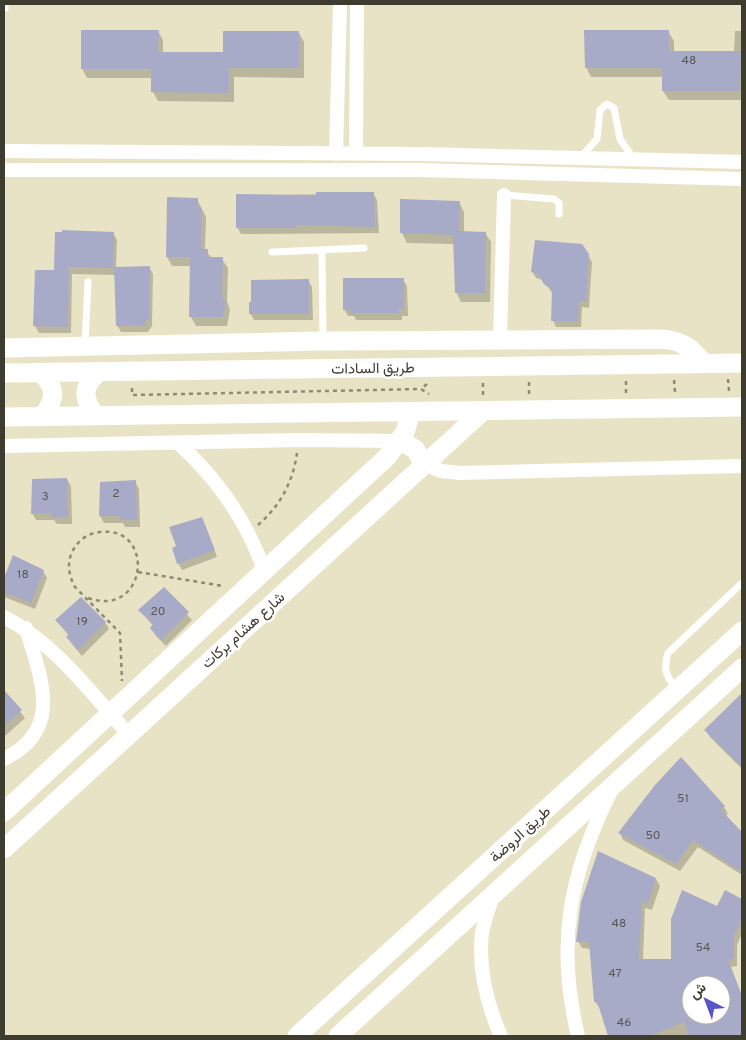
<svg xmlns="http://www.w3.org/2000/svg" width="746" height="1040" font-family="Overpass,Vazirmatn,sans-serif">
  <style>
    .shadow { fill: #0003; fill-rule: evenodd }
    .building { fill: #a7abc8; fill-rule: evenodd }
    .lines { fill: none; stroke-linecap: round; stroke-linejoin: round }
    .path { stroke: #8f8a76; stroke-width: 2.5; stroke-dasharray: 4 4; stroke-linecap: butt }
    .lane { stroke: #fff; stroke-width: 7 }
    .street { stroke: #fff; stroke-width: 14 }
    .secondary { stroke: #fff; stroke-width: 19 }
    .labels { text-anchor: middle; stroke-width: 5; stroke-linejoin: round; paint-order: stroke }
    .number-label { font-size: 12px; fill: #585755 }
    .street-label { font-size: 15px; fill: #3e3b2f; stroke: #fff }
  </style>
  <rect width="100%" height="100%" fill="#e9e3c5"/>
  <!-- shadow -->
  <path class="shadow" d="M 158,31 L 163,40 L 163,53 L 224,53 L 299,33 L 304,42 L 304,78 L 234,77 L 234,102 L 158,101 L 153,92 L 153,78 L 87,78 L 82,68 Z
    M 668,31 L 674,41 L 674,52 L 734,52 L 735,31 L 742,31 L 742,100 L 669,100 L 663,91 L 663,77 L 591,77 L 586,67 Z
    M 373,193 L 377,200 L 379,233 L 241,234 L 237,227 L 237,196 Z
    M 197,199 L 206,217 L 205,250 L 212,258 L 222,259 L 228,268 L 227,301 L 230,310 L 227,326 L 196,326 L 191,317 L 191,266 L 172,266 L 167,257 Z
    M 401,200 L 459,202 L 464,212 L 464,233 L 485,233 L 491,242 L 490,302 L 461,302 L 456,292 L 454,244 L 407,243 L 402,233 Z
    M 113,233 L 117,240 L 116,268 L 149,267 L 153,274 L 152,326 L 148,332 L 121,332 L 117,325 L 115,275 L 72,274 L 71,333 L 39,333 L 35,326 L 55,271 Z
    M 588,255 L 592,262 L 589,308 L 582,307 L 581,327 L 556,327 L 553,320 L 553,294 L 543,280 L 536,278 L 532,271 Z
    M 403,279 L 407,286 L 408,316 L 402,316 L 402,320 L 356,320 L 354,316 L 348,316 L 344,309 Z
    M 308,280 L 312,287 L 313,320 L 254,320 L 250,313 Z
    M 67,479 L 71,486 L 72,524 L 57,524 L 54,520 L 36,520 L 32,513 Z
    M 135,482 L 139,489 L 140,527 L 125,527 L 123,523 L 104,523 L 100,516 L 101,483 Z
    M 205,525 L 217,557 L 182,570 L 178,563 Z
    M 43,571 L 47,578 L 35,609 L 4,597 L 4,575 Z
    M 164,588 L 192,620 L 166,646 L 155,635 L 151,628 L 153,626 L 140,610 Z
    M 56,620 L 105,622 L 109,629 L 82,656 L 72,644 L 68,638 L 69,636 Z
    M 4,691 L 25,718 L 4,737 Z
    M 742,694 L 742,769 L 710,737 L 706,730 Z
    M 724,807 L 728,814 L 726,816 L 742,834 L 742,875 L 698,847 L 680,871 L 623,840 L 620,833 Z
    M 656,879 L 660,886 L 652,910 L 645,908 L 643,960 L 673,960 L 718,908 L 725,892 L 742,901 L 742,933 L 737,945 L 737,966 L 731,967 L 742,996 L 742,1036 L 610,1036 L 600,1008 L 595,1002 L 591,949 L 582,948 L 578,941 ZM 691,985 L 721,985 L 721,1015 L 691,1015 Z"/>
  <!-- building -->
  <path class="building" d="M 81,30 L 159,30 L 158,52 L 223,52 L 223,31 L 299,31 L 299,68 L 229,68 L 229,93 L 151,92 L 151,69 L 81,69 Z
    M 584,30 L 669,30 L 669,51 L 742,51 L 739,91 L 662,91 L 662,68 L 585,68 Z
    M 316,192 L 374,192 L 375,227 L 296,225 L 296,228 L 236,228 L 236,194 L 316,195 Z
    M 167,197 L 198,198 L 198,207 L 201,207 L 201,249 L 208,249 L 208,257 L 223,257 L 222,290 L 223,300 L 226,300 L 223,317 L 189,317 L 190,257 L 166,257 Z
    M 400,199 L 460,201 L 459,231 L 486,232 L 485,293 L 455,293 L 453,235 L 400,233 Z
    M 62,230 L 114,232 L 113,268 L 69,267 L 68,327 L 33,326 L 35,270 L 54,270 L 55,232 L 62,232 Z
    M 535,240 L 582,244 L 589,254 L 586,302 L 579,301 L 578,321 L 551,321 L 552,290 L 544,284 L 538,274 L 531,272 Z
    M 150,266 L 149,320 L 146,320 L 146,325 L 116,326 L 114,267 Z
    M 343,278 L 404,278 L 404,309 L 399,309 L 399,313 L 351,313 L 351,310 L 343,310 Z
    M 309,279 L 309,314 L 249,314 L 249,302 L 251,302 L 251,280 Z
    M 67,478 L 68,517 L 51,518 L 51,513 L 31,514 L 32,479 Z
    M 136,480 L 137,520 L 120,520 L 120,516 L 99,516 L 100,482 Z
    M 202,517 L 215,550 L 177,564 L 172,548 L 176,546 L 169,527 Z
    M 13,555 L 44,570 L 31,603 L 4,592 L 4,578 Z
    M 164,587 L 189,612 L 161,640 L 150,628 L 153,624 L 138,610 Z
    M 81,597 L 106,622 L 78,650 L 66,637 L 69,634 L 55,620 Z
    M 4,690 L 22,710 L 4,726 Z
    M 742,693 L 742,767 L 704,730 Z
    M 681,757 L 725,806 L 721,810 L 742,832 L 742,872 L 693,840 L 676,864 L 618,833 L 655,785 Z
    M 598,851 L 656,878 L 648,903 L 642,902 L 639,959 L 671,959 L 671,919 L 682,890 L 717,906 L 725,890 L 742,899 L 742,918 L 734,937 L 734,959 L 728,960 L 742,996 L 742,1036 L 689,1036 L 684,1022 L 650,1036 L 608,1036 L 597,1001 L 594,1002 L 589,942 L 576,942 L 581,902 ZM 691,985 L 721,985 L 721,1015 L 691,1015 Z"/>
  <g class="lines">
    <!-- path -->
    <path class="path" d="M 728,379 L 729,391
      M 674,380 L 675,392
      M 626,381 L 626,393
      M 427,384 L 421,389 L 429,394
      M 132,388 L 132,395 L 421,389
      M 529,394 L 529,382
      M 483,395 L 483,383
      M 258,525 C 280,506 293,482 297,453
      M 138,572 L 223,586
      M 88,598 C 148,619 156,525 100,532 C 90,533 81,538 75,547 C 66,560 68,574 75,587 L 120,633 L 122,681"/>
    <!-- lane -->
    <path class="lane" d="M 5,8 L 5,4
      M 581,157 L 597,139 L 600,110 L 607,104 L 614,108 L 620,139 L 633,158
      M 504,195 L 554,199 L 559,203 L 559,214
      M 322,250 L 323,340
      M 272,252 L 364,248
      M 85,344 L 88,282
      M 677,689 C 666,677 663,669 668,653 L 742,583"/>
    <!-- street -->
    <path class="street" d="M 4,151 L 419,154 L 742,162
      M 336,154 L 340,4
      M 356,154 L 357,4
      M 4,170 L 420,170 L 742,179
      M 500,340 L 504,195
      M 178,443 C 218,479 246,519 264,570
      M 4,446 L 299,440 L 400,441
      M 424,464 L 441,471 L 460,473 L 742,466
      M 4,617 C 55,643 91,693 129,735
      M 4,759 C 64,730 41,679 26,628
      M 492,898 C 489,909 484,921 482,933 C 478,968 487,1004 501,1036
      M 578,1036 C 556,944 569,875 611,791"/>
    <!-- secondary -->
    <path class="secondary" d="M 4,348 L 323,341 L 660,339 C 680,340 692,347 703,363
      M 40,372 C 57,388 56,399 42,417
      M 4,373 L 742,363
      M 96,416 C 82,398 82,387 99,372
      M 4,417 L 742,407
      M 400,441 L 415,449 L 424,464
      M 4,812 L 388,456 L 405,432 L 411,412
      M 4,849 L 483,411
      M 297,1036 L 742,631
      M 338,1036 L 742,668"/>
  </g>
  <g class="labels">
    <!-- number labels -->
    <g class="number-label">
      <text x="689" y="64">48</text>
      <text x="116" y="497">2</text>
      <text x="45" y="500">3</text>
      <text x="23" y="578">18</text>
      <text x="158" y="615">20</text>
      <text x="82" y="625">19</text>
      <text x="683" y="802">51</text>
      <text x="653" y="839">50</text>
      <text x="619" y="927">48</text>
      <text x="703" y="951">54</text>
      <text x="615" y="977">47</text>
      <text x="624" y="1026">46</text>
    </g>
    <!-- street labels -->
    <g class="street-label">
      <text transform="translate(373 368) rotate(-1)" y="5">طريق السادات</text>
      <text transform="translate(243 630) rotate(-42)" y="5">شارع هشام بركات</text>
      <text transform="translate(520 834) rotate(-42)" y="5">طريق الروضة</text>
    </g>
  </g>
  <!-- border -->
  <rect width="746" height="1040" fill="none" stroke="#3e3b2f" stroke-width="10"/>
  <!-- north arrow -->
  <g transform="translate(706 1000) rotate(318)"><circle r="24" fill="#ffffff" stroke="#b2b1ac"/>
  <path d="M0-4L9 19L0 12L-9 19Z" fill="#5755cc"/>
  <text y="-8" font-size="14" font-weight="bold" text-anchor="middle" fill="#3e3b2f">ش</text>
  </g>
</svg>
